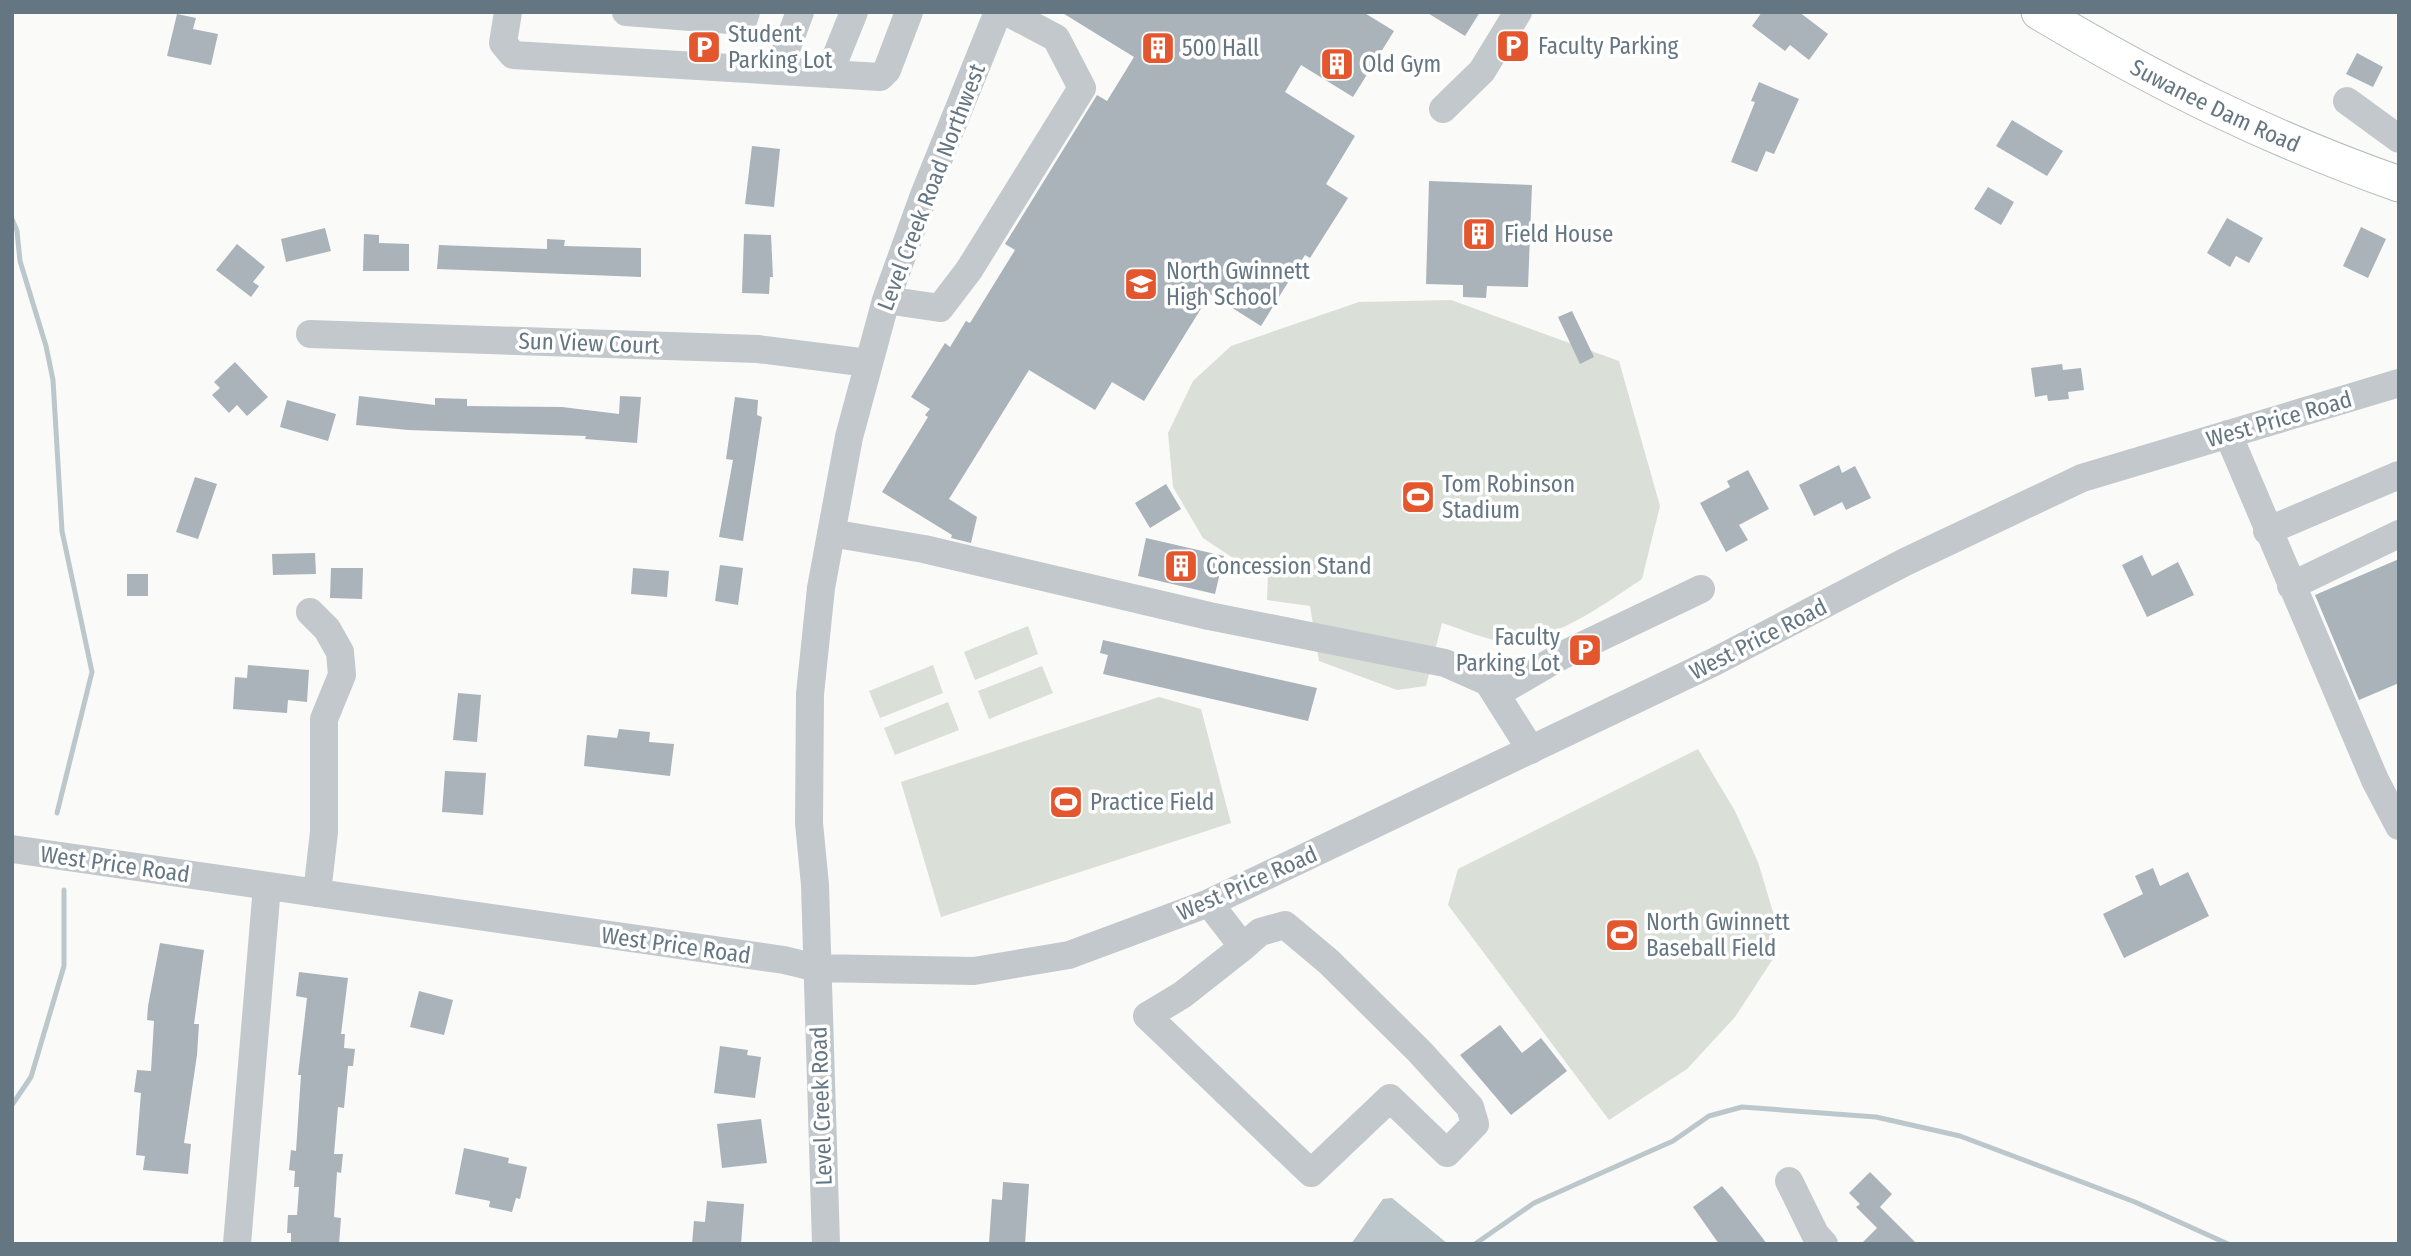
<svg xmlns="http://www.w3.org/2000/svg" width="2411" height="1256" font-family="'Fira Sans Condensed',sans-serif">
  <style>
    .green { fill: #dadfd7 }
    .water { fill: #bbc7cb }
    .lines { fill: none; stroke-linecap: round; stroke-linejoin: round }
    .stream { stroke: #bbc7cb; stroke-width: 5 }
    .building { fill: #aab3b9 }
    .major-casing { stroke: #b5babe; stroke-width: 37 }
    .minor { stroke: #c3c8cc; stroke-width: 28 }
    .major { stroke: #fff; stroke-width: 35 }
    .labels { text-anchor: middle; stroke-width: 7; stroke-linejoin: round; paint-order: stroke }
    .poi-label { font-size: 23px; fill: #657683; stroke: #fff; text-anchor: start }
    .street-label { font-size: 23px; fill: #657683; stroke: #fff }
  </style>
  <rect width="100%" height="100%" fill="#fafaf8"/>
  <!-- green -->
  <path class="green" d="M 1451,300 L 1619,361 L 1660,506 L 1642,579 C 1604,604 1542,651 1494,640 C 1476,636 1459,628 1442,623 L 1426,686 L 1397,690 L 1319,661 L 1310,606 L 1267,600 L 1268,573 L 1239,562 L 1203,538 L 1173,487 L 1168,433 L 1193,381 L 1231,346 L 1359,302 Z
    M 1028,626 L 1038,654 L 975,680 L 964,652 Z
    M 933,665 L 943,693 L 880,718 L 869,691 Z
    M 1042,666 L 1053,693 L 989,719 L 978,691 Z
    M 1159,697 L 1201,709 L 1231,823 L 941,917 L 901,782 Z
    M 948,702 L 959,730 L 895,755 L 884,728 Z
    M 1698,749 L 1735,811 L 1758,862 L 1773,912 L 1773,959 L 1735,1017 L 1687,1069 L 1609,1120 L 1448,905 L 1458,869 Z"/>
  <!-- water -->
  <path class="water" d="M 1392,1198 L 1448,1244 L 1351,1244 L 1383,1199 Z"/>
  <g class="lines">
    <!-- stream -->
    <path class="stream" d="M 12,219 L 17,231 L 20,261 L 46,346 L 53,380 L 62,531 L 92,672 L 57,813
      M 12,1105 L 31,1077 L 64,966 L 64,890
      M 1475,1244 L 1534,1203 L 1673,1141 L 1709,1116 L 1742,1107 L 1876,1117 L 1960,1136 L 2135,1202 L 2228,1244"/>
  </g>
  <!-- building -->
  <path class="building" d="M 1061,12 L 1363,12 L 1394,31 L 1353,97 L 1301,65 L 1285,92 L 1355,136 L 1326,184 L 1348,198 L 1310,258 L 1305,255 L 1261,326 L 1210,294 L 1144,401 L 1112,382 L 1095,410 L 1029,370 L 949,499 L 977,517 L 971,543 L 951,538 L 952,535 L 882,492 L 928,417 L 925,415 L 930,409 L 911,397 L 945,343 L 950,347 L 966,321 L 970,323 L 1015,250 L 1005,244 L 1097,95 L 1107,101 L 1134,57 Z
    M 1426,12 L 1480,12 L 1465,36 Z
    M 1762,12 L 1799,12 L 1828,34 L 1809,60 L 1790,45 L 1785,51 L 1752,26 Z
    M 177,14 L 196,18 L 193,29 L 218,34 L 211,65 L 167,56 Z
    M 2357,53 L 2383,67 L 2373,87 L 2346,74 Z
    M 1759,82 L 1799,99 L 1774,154 L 1766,151 L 1757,172 L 1731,162 L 1755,102 L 1751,101 Z
    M 2012,120 L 2063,151 L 2047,176 L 1996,146 Z
    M 752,146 L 780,149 L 774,207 L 745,204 Z
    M 1429,181 L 1532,185 L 1528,287 L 1487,286 L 1486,298 L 1463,297 L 1463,285 L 1426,284 Z
    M 1988,187 L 2014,202 L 2001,225 L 1974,209 Z
    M 2227,218 L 2263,238 L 2249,263 L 2236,256 L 2230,267 L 2207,253 Z
    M 2361,227 L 2386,239 L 2368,278 L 2343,266 Z
    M 325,228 L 331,251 L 286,262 L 281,239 Z
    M 364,234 L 379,235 L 379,243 L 409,244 L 409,271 L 363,271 Z
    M 744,234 L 771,235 L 773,277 L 770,277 L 769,294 L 742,293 Z
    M 547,239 L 565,240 L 564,246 L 641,248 L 641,277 L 437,269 L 439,245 L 547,249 Z
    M 237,244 L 265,267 L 253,282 L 259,286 L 251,297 L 216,270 Z
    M 1572,311 L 1594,357 L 1580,364 L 1558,317 Z
    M 235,362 L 268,397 L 247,416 L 237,405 L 229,413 L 212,395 L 220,388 L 214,382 Z
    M 2062,364 L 2063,370 L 2081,368 L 2084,390 L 2068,392 L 2069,399 L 2048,401 L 2047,395 L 2035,397 L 2031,368 Z
    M 359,396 L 435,405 L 435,398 L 467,399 L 467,406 L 562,407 L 619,414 L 620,396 L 641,397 L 637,443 L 585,439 L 586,436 L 408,430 L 356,425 Z
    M 735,397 L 758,400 L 757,415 L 762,417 L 743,541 L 719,537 L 733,460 L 726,459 Z
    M 287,400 L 336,414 L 328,441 L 280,427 Z
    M 1839,465 L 1842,473 L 1855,466 L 1871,498 L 1846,510 L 1842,502 L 1814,516 L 1799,485 Z
    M 1748,470 L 1769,509 L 1739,525 L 1748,540 L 1726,552 L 1700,503 L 1730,487 L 1727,481 Z
    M 195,477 L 217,484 L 198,539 L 176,532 Z
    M 1166,484 L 1181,509 L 1150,528 L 1135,503 Z
    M 1146,538 L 1224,556 L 1215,594 L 1138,576 Z
    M 315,553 L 316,574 L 273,575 L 272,554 Z
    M 2142,555 L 2152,576 L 2178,562 L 2194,595 L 2147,617 L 2122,565 Z
    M 2399,559 L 2399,683 L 2359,700 L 2315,595 Z
    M 720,565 L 743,568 L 738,605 L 715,601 Z
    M 331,568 L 363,568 L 362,599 L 330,598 Z
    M 633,568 L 669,571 L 667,597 L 631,594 Z
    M 127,574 L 148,574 L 148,596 L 127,596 Z
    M 1103,640 L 1317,688 L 1308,721 L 1103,674 L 1108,655 L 1100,653 Z
    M 248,665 L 309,670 L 307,702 L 288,700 L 287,713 L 233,709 L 235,677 L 247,678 Z
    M 458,693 L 481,695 L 477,742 L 453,740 Z
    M 619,729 L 650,732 L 649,742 L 674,744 L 670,776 L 584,766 L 587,735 L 617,738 Z
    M 445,771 L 486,773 L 483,815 L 442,812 Z
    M 2153,868 L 2160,886 L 2188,872 L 2209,916 L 2124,958 L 2103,914 L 2143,894 L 2135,876 Z
    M 160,943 L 204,950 L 194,1024 L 199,1024 L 197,1055 L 184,1143 L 191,1144 L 188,1174 L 143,1170 L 145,1156 L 136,1155 L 141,1093 L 134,1092 L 137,1070 L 151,1071 L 154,1021 L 147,1020 L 148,1006 Z
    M 299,972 L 348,978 L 341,1034 L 345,1034 L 344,1048 L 355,1049 L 353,1066 L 348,1066 L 344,1108 L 338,1107 L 334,1154 L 343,1154 L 341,1173 L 337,1172 L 334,1217 L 341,1218 L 339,1244 L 291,1244 L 291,1233 L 287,1233 L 288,1215 L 297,1215 L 299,1187 L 294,1187 L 295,1171 L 289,1170 L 291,1150 L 296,1151 L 301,1075 L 298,1075 L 307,998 L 296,996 Z
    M 419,991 L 453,1000 L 444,1035 L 410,1027 Z
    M 1500,1025 L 1522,1053 L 1541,1038 L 1567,1071 L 1511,1115 L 1460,1055 Z
    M 720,1046 L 748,1050 L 747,1055 L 761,1057 L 755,1098 L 714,1093 Z
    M 761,1119 L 767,1163 L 722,1168 L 717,1124 Z
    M 464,1148 L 509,1158 L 508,1163 L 527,1167 L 520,1199 L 516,1198 L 512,1212 L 489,1207 L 490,1201 L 455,1194 Z
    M 1870,1172 L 1892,1194 L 1880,1207 L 1917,1244 L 1861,1244 L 1877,1228 L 1856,1207 L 1860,1204 L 1849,1193 Z
    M 1003,1182 L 1029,1184 L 1025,1244 L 989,1243 L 992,1199 L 1002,1200 Z
    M 1722,1186 L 1732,1198 L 1767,1244 L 1719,1244 L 1693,1207 Z
    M 707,1201 L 744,1204 L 741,1244 L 692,1244 L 694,1221 L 705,1222 Z"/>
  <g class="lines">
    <!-- major casing -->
    <g class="major-casing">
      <g id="major">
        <path id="s1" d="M 2039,12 C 2158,83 2268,138 2399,184"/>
      </g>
    </g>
    <!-- minor -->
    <path class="minor" d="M 508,12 L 503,43 L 513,55 L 880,77 L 887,70 L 909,12
      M 626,12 L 743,21 L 746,12
      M 778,71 L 800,12
      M 829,74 L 854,12
      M 2347,101 L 2399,139
      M 1443,109 L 1482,71 L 1518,12
      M 886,300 L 940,308 L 969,270 L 1082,88 L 1056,38 L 1007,12
      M 310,334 L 758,349 L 868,363
      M 2228,434 L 2375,780 L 2399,826
      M 2267,531 L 2399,475
      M 831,533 L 924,549 L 1209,616 L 1445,663 L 1488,682 L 1531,750
      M 2291,586 L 2399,534
      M 310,612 L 327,629 L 340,652 L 342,675 L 324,719 L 324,832 L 317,893
      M 1496,694 L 1563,655 L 1701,589
      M 12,849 L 784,960 L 817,968 L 974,971 L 1069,955 L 1209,903 L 1714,662 L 1905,562 L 2082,478 L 2399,383
      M 1209,903 L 1243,947 L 1182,995 L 1147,1016 L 1311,1173 L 1390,1098 L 1447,1153 L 1475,1124 L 1470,1107 L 1419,1051 L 1329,962 L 1285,925 L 1260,932 L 1243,947
      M 1789,1181 L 1815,1234 L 1824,1244
      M 237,1244 L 267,886
      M 826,1244 L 815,885 L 809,823 L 810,694 L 821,588 L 849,437 L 886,300 L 924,195 L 998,12"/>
    <!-- major -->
    <use href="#major" class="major"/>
  </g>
  <!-- icons -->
  <defs>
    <g id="parking-square" transform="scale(1.75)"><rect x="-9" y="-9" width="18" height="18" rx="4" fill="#e4572e" stroke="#fff"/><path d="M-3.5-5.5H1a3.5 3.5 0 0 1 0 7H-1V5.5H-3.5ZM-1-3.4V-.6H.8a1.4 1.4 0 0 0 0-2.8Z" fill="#fff"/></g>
    <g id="building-square" transform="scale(1.75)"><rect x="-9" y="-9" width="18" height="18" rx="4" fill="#e4572e" stroke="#fff"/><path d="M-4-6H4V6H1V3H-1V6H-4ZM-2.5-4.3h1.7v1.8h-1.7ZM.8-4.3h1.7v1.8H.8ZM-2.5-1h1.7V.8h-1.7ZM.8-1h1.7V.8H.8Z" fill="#fff"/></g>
    <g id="school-square" transform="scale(1.75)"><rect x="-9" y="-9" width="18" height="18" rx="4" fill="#e4572e" stroke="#fff"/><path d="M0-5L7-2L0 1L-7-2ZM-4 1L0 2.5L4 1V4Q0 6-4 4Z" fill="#fff"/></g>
    <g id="stadium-square" transform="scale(1.75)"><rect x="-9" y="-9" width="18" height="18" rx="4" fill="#e4572e" stroke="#fff"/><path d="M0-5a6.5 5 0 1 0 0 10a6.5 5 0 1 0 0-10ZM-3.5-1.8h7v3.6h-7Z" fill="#fff"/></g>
  </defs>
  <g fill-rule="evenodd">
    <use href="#parking-square" x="1513" y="46"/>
    <use href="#parking-square" x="704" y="47"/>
    <use href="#building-square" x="1158" y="48"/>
    <use href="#building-square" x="1337" y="64"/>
    <use href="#building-square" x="1479" y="234"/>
    <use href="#school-square" x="1141" y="284"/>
    <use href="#stadium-square" x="1418" y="497"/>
    <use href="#building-square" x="1181" y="566"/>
    <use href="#parking-square" x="1585" y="650"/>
    <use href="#stadium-square" x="1066" y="802"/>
    <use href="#stadium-square" x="1622" y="935"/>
  </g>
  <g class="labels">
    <!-- poi labels -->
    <g class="poi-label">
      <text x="728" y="42">Student<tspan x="728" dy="26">Parking Lot</tspan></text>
      <text x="1538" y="54">Faculty Parking</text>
      <text x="1182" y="56">500 Hall</text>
      <text x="1362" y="72">Old Gym</text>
      <text x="1504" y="242">Field House</text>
      <text x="1166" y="279">North Gwinnett<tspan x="1166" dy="26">High School</tspan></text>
      <text x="1442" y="492">Tom Robinson<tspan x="1442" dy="26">Stadium</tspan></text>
      <text x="1206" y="574">Concession Stand</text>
      <text x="1560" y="645" text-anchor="end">Faculty<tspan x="1560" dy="26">Parking Lot</tspan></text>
      <text x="1090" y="810">Practice Field</text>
      <text x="1646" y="930">North Gwinnett<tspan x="1646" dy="26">Baseball Field</tspan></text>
    </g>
    <!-- street labels -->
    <g class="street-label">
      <text dy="8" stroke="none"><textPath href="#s1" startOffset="200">Suwanee Dam Road</textPath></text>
      <text transform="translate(931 187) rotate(-69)" y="8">Level Creek Road Northwest</text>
      <text transform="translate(589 343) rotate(2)" y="8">Sun View Court</text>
      <text transform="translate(2279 419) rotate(-16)" y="8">West Price Road</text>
      <text transform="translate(1758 639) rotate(-27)" y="8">West Price Road</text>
      <text transform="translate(115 864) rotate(8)" y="8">West Price Road</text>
      <text transform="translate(1247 883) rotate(-24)" y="8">West Price Road</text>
      <text transform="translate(676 945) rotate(8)" y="8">West Price Road</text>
      <text transform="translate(821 1106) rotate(-92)" y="8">Level Creek Road</text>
    </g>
  </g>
  <!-- border -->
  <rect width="2411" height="1256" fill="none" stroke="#657683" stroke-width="28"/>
</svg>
